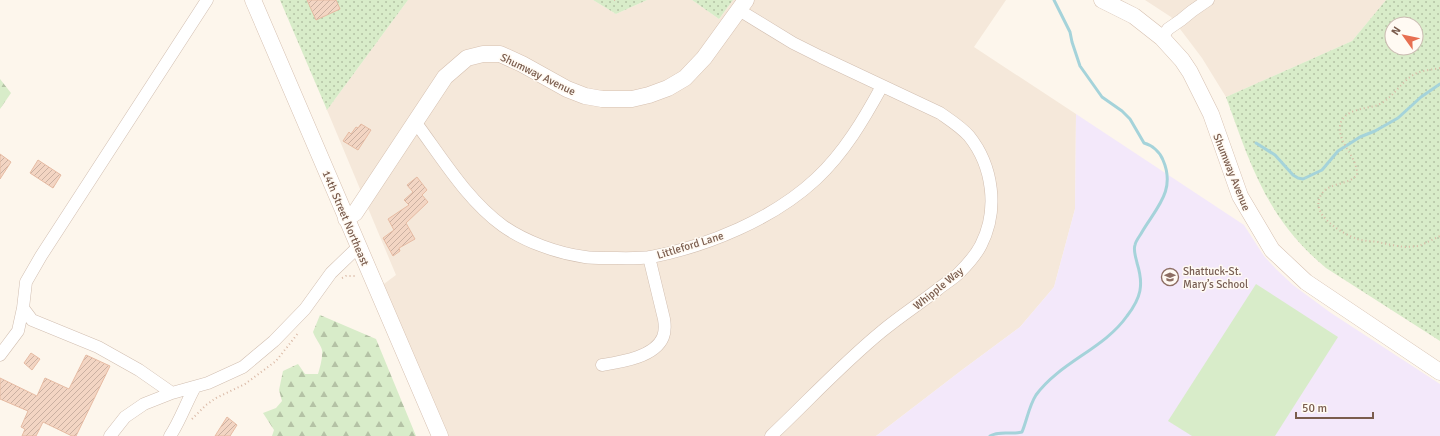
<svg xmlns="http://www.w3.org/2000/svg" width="1440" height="436" font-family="Signika,sans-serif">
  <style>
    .residential { fill: #f5e8da }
    .education { fill: #f3e8fa }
    .grass { fill: url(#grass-dots); fill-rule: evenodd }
    .forest { fill: url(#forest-firs) }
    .pitch { fill: #d8ecc9 }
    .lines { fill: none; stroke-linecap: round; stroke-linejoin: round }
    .stream { stroke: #a5d3da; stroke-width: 3 }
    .building { fill: url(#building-hatch); stroke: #e6bba3 }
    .street-casing { stroke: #d1beb0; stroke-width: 13 }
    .secondary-casing { stroke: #d6c0b0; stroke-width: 17 }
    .path { stroke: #d9b8a5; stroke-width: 2; stroke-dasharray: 1 3; stroke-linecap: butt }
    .street { stroke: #fff; stroke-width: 12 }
    .secondary { stroke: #fff; stroke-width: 16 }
    .labels { text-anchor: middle; stroke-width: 3; stroke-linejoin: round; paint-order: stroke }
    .street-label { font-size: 11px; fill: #7a5c4d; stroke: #fffaf3 }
    .education-label { font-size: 11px; fill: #785e54; stroke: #fffaf3; text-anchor: start }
  </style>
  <defs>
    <pattern id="grass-dots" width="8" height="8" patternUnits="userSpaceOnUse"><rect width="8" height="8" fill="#d8ecc9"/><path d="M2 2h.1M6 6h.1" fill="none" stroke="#b4c2a5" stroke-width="1.8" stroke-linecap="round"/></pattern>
    <pattern id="forest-firs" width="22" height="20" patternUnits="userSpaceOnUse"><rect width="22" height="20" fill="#d8ecc9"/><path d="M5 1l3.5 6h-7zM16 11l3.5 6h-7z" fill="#b4c2a5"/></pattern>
    <pattern id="building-hatch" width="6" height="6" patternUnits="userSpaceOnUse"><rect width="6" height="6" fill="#f3d5c3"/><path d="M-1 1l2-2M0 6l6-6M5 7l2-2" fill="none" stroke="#cab0a1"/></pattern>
  </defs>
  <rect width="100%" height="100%" fill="#fdf6ec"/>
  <!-- residential -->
  <path class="residential" d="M 408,0 L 593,0 L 616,14 L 647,0 L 692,0 L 719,19 L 733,0 L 1006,0 L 974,47 L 1076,114 L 1075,209 L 1054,287 L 1020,327 L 962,370 L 876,436 L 433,436 L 373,292 L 396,275 L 327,110 Z
    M 1145,0 L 1386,0 L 1352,41 L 1226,97 L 1202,58 L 1171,17 Z"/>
  <!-- education -->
  <path class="education" d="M 1076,114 L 1244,225 L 1264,256 L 1276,269 L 1293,285 L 1331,313 L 1440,384 L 1440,436 L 876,436 L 962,370 L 1020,327 L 1054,287 L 1075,209 Z"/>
  <!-- grass -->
  <path class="grass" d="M 280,0 L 408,0 L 327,110 Z
    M 593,0 L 647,0 L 616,14 Z
    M 692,0 L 733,0 L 719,19 Z
    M 1386,0 L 1440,0 L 1440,341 L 1326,268 C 1267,219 1251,166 1226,97 L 1352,41 ZM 1392,24 L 1416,24 L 1416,48 L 1392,48 Z"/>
  <!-- forest -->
  <path class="forest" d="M 0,79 L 11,93 L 0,109 Z
    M 320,315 L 376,339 L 416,436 L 272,436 L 274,430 L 263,413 L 276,408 L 282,401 L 279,390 L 283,371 L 298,364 L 305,374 L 318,374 C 320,367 323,358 322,350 C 321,345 315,338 313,332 Z"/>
  <!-- pitch -->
  <path class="pitch" d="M 1256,284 L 1338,337 L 1275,436 L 1192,436 L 1168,421 Z"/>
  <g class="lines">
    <!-- stream -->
    <path class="stream" d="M 1256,143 L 1275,155 L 1293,175 L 1298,178 L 1303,179 L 1322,170 L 1338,151 L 1360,137 L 1375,131 L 1398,118 L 1421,97 L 1440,84
      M 990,436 C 999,430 1012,435 1022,432 C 1027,420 1029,406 1036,395 C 1060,362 1104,349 1127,316 C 1141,298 1144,285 1137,263 C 1136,258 1133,250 1135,245 C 1136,240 1140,236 1142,232 C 1157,207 1176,190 1163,160 C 1160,152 1152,145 1144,143 L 1130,119 L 1122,111 L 1102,97 L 1080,66 L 1072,42 L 1070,32 L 1054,0"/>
  </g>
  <!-- building -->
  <path class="building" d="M 307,0 L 336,0 L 340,9 L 316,20 Z
    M 361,124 L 371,130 L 358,150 L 343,141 L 349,132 L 351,134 L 356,127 L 358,128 Z
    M 0,154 L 11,162 L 0,179 Z
    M 38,160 L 61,175 L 53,188 L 30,173 Z
    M 417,177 L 427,190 L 422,195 L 428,202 L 406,223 L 415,239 L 399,248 L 400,251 L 393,256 L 383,238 L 394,230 L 388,219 L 409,205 L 404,200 L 413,192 L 407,185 Z
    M 31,353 L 40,359 L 32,370 L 24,363 Z
    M 86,355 L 110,366 L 76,436 L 72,436 L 43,422 L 36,436 L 22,436 L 25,429 L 21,427 L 28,411 L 0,399 L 0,378 L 37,396 L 45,378 L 69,389 Z
    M 227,417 L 237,425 L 230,436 L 215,436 Z"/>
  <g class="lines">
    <!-- street casing -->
    <g class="street-casing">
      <path id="street" d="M 207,0 L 41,256 L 26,282 L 23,308 L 32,320 L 98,347 L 139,370 L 172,393 L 208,383 L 243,367 L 274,341 L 305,309 L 331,273 L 358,247
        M 739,10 L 793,43 L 821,57 L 940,113 C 950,120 961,127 969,136 C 993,166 999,210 981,245 C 976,255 967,265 959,273 C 953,279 944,284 937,290 C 919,304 899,317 881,332 C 842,364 808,401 771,436
        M 1162,38 L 1168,29 L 1181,20 L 1192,11 L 1208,0
        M 416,123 C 442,158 467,200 503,226 C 526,242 557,253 585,257 C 591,258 599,258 606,258 C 620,258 637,259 651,257 C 708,246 773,219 816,179 C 844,153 864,119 882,86
        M 0,355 L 18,331 L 23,308
        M 602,365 C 621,362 655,357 663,337 C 665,332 665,325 664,319 L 649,257
        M 110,436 L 125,417 L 144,404 L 172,393
        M 170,436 C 180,421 186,403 195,387"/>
    </g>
    <!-- secondary casing -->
    <g class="secondary-casing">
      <path id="secondary" d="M 253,0 L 440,436
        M 1102,0 L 1134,16 L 1162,38 L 1182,60 L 1190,72 L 1211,114 L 1240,196 L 1272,250 L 1306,282 L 1440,372
        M 346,219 L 355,213 L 445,77 L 467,58 L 483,54 L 500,54 L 522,64 L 567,89 L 585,96 L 602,99 L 632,99 L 649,95 L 668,88 L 685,78 L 704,58 L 746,0"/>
    </g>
    <!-- path -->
    <path class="path" d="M 614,0 L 615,0
      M 1440,68 C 1431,70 1421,70 1413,75 C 1400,83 1393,98 1378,105 C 1366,109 1342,109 1340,126 C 1338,144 1358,157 1357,175 C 1347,186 1328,182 1321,195 C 1309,214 1341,233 1357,239 C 1364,241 1371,241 1378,242 C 1387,244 1396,246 1405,247 L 1419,246 L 1440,236
      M 342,278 L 346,276 L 357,276
      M 192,419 L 206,405 L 216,398 L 245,384 L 276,361 L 299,332"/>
    <!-- street -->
    <use href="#street" class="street"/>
    <!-- secondary -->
    <use href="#secondary" class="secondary"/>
  </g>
  <!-- icons -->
  <defs>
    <g id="school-ring" transform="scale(0.9)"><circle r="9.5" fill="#fffaf3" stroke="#8d6e63" stroke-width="1.5"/><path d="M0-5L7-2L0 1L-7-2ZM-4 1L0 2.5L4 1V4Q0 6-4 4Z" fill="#8d6e63"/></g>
  </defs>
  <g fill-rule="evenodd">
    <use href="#school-ring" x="1170" y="277"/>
  </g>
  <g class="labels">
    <!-- street labels -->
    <g class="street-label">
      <text transform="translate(538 74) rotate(26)" y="4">Shumway Avenue</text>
      <text transform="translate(1232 172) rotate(68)" y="4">Shumway Avenue</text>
      <text transform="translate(346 218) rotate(67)" y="4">14th Street Northeast</text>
      <text transform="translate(690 245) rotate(-17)" y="4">Littleford Lane</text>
      <text transform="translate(938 288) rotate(-39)" y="4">Whipple Way</text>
    </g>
    <!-- education labels -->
    <g class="education-label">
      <text x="1183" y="275">Shattuck-St.<tspan x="1183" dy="13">Mary’s School</tspan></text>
    </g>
  </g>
  <!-- north arrow -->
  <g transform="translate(1404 36) rotate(303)"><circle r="19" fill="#fffaf3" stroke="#cabbb1"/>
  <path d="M0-3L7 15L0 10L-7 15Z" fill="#e76f51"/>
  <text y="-6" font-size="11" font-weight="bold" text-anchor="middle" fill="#7a5c4d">N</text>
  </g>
  <!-- scale -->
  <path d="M1296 412v6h77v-6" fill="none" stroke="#7a5c4d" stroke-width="2"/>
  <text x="1302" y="412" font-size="12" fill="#7a5c4d" stroke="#fffaf3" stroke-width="3" paint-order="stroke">50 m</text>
</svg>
